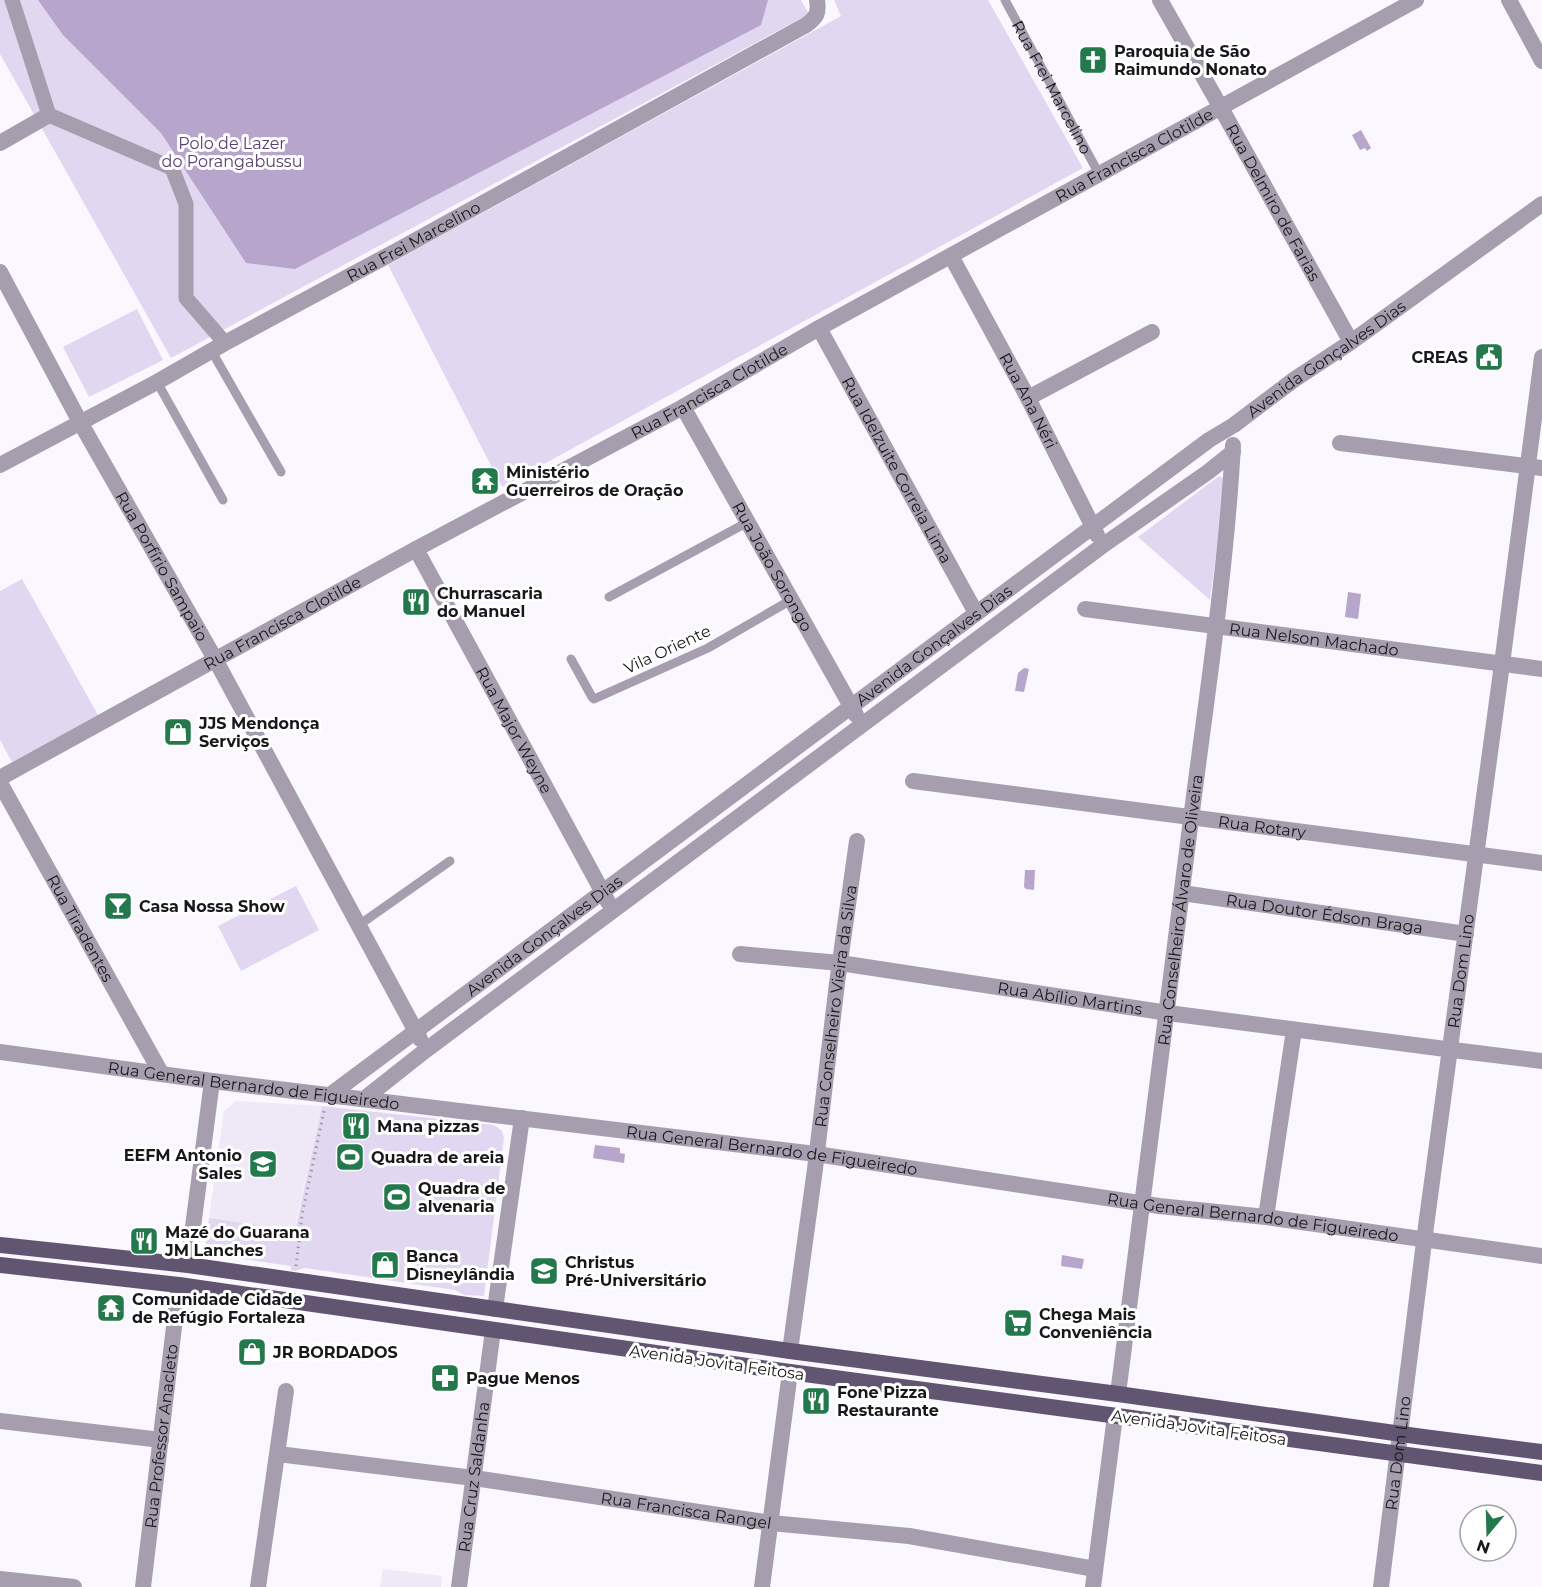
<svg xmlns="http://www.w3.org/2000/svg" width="1542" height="1587" font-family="Montserrat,sans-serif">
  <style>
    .built { fill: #efe9f7 }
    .green { fill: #e2d7f0 }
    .water { fill: #b7a5cc }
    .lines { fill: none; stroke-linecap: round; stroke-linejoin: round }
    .path { stroke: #9b999e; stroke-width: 3; stroke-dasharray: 1.5 4.5; stroke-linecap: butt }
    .service { stroke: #a69eaf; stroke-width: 9 }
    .pedestrian { stroke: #a69eaf; stroke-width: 15 }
    .minor { stroke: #a69eaf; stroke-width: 16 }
    .tertiary { stroke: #a69eaf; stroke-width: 16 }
    .primary { stroke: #625572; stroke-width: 16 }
    .labels { text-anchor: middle; stroke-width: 6; stroke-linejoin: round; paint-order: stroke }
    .poi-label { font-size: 16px; font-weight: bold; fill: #181719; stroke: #fff; text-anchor: start }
    .street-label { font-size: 16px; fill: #181719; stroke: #fff }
    .park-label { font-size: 16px; fill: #594073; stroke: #fff }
  </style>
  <rect width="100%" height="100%" fill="#faf7ff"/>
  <!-- built -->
  <path class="built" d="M 236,1101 L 322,1106 L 297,1217 L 291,1266 L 212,1254 L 205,1247 L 224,1111 Z
    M 383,1569 L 442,1576 L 441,1587 L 380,1587 Z"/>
  <!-- green -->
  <path class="green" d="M 0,0 L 801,0 L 809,14 L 171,358 L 0,54 Z
    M 834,0 L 988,0 L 1083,168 L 502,487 L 388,265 L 841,16 Z
    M 137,309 L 163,360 L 89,397 L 63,347 Z
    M 1219,476 L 1226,480 L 1210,600 L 1138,537 Z
    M 22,579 L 98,715 L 12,762 L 0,740 L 0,591 Z
    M 296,886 L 319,930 L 241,971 L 218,926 Z
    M 322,1106 L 494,1125 L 502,1131 L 504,1138 L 484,1296 L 464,1295 L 455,1290 L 305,1268 L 295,1271 L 291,1270 L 291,1266 L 212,1254 L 205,1247 L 209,1218 L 295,1231 Z"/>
  <!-- water -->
  <path class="water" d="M 38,0 L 768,0 L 761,25 L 295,269 L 246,263 L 161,133 L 63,35 Z
    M 1361,130 L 1371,148 L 1367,151 L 1365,148 L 1360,150 L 1352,135 Z
    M 1348,592 L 1361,594 L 1358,619 L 1345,617 Z
    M 1024,668 L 1029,669 L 1024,692 L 1015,691 L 1018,673 Z
    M 1025,870 L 1035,870 L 1034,890 L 1026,889 L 1024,887 Z
    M 595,1145 L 620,1148 L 620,1153 L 625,1154 L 624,1163 L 593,1158 Z
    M 1062,1255 L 1084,1259 L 1082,1269 L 1061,1266 Z"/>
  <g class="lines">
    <!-- path -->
    <path class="path" d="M 296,1266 L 302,1215 L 324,1111"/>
    <!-- service -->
    <g class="service">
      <path id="s1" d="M 1005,0 L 1099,174"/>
      <path d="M 211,350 L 281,472"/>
      <path d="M 157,382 L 223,500"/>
      <path d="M 609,597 L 748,522"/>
      <path d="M 571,659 L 592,697 L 594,699 L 708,648 L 791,600"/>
      <path d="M 359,925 L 450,861"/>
    </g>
    <!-- pedestrian -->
    <path class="pedestrian" d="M 12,0 L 49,115 L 172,168 L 186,204 L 186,298 L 225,343"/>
    <!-- minor -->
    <g class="minor">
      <path d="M 1509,0 L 1542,61"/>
      <path id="s2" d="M 1221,108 L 1351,342"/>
      <path d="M 0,143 L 49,115"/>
      <path id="s3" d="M 951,256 L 1028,398 L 1097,535"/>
      <path id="s4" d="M 0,272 L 80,422 L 215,659 L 420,1039"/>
      <path id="s5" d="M 819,328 L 976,613"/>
      <path d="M 1028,398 L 1152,332"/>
      <path id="s6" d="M 683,407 L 856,715"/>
      <path d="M 1340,443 L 1542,468"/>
      <path id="s7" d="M 0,465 L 157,382 L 225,343 L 398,250 L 806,25 C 817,17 819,13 817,0"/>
      <path id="s8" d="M 416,549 L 608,902"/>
      <path id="s9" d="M 1085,609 L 1542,669"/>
      <path id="s10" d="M 913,781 L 1542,863"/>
      <path id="s11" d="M 1182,893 L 1466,934"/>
      <path id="s12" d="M 740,954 L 840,963 L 1168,1013 L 1461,1051 L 1542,1061"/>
      <path id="s13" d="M 330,1095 L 1209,440 L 1234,425 L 1295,379 L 1351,342 L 1542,204"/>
      <path d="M 364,1099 L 426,1050 L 1102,546 L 1208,472 L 1233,452"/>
      <path d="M 1266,1217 L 1294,1030"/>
      <path d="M 188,1265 L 212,1081"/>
      <path d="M 495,1309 L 522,1118"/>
      <path id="s14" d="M 790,1351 L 815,1169 L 837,983 L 857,841"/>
      <path id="s15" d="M 1118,1394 C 1143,1205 1167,1016 1190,827 C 1206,700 1226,573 1233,445"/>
      <path d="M 0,1421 L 161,1440"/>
      <path id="s16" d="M 278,1454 L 474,1478 L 771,1523 L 909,1536 L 1095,1569"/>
      <path d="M 0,1579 L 74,1587"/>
      <path id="s17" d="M 143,1587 L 179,1285"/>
      <path d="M 258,1587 L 286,1391"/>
      <path id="s18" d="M 459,1587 L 493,1330"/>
      <path d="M 762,1587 L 790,1372"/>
      <path d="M 1093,1587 L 1115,1416"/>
      <path id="s19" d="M 1381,1587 L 1426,1226 L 1502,664 L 1542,357"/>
    </g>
    <!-- tertiary -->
    <g class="tertiary">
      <path d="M 1160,0 L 1221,108"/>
      <path id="s20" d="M 0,778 L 416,549 L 683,407 L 819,328 L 1416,0"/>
      <path id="s21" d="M 0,783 L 161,1073"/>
      <path id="s22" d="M 0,1052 L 212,1081 L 816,1154 L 1159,1206 L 1266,1217 L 1542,1256"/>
    </g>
    <!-- primary -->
    <path class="primary" d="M 0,1245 L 188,1265 L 790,1351 L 1118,1394 L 1423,1437 L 1542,1452
      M 0,1265 L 179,1285 L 790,1372 L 1542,1473"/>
  </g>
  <!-- icons -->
  <defs>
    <g id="church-square" transform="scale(1.5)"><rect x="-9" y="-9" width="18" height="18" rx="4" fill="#24794c" stroke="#fff"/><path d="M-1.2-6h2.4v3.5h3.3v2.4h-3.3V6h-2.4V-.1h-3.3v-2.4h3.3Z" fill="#fff"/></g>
    <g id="civic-square" transform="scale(1.5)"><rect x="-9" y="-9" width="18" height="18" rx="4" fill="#24794c" stroke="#fff"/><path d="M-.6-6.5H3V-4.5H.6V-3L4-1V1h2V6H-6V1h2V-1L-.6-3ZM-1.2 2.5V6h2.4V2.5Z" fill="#fff"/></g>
    <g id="temple-square" transform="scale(1.5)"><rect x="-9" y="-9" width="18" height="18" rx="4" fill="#24794c" stroke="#fff"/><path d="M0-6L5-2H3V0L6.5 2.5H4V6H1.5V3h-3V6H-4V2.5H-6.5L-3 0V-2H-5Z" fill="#fff"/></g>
    <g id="restaurant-square" transform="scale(1.5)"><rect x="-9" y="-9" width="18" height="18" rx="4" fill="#24794c" stroke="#fff"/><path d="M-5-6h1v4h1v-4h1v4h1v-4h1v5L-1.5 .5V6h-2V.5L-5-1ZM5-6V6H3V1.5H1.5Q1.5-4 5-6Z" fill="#fff"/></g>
    <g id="shop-square" transform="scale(1.5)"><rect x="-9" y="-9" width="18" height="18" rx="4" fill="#24794c" stroke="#fff"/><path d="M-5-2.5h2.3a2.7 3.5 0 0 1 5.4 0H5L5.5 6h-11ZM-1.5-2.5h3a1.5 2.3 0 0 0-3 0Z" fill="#fff"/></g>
    <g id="bar-square" transform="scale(1.5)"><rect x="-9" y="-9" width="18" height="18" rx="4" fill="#24794c" stroke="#fff"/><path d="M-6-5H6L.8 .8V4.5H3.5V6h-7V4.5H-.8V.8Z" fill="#fff"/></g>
    <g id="stadium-square" transform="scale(1.5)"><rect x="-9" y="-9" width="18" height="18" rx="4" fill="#24794c" stroke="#fff"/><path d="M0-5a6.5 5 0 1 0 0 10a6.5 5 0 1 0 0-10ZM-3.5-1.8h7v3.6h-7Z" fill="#fff"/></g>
    <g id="school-square" transform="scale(1.5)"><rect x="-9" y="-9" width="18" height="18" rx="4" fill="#24794c" stroke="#fff"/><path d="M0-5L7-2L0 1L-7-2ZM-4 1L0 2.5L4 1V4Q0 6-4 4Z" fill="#fff"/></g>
    <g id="supermarket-square" transform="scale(1.5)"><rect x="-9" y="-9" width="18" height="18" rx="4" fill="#24794c" stroke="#fff"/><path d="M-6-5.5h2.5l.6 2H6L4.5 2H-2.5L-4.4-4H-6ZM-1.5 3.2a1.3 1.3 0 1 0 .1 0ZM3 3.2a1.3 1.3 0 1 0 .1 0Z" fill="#fff"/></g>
    <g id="pharmacy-square" transform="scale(1.5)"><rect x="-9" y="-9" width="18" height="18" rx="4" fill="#24794c" stroke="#fff"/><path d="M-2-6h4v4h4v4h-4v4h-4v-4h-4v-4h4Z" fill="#fff"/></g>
  </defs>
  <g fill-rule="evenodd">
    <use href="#church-square" x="1093" y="60"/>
    <use href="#civic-square" x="1489" y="357"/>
    <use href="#temple-square" x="485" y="481"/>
    <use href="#restaurant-square" x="416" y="602"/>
    <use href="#shop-square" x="178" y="732"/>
    <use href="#bar-square" x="118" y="906"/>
    <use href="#restaurant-square" x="356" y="1126"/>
    <use href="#stadium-square" x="350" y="1157"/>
    <use href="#school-square" x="263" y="1164"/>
    <use href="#stadium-square" x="397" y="1197"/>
    <use href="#restaurant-square" x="144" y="1241"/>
    <use href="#shop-square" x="385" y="1265"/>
    <use href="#school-square" x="544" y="1271"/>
    <use href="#temple-square" x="111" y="1308"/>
    <use href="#supermarket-square" x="1018" y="1323"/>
    <use href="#shop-square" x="252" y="1352"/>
    <use href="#pharmacy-square" x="445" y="1378"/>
    <use href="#restaurant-square" x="816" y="1401"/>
  </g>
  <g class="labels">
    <!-- poi labels -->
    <g class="poi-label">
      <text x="1114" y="57">Paroquia de São<tspan x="1114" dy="18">Raimundo Nonato</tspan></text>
      <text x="1468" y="363" text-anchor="end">CREAS</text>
      <text x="506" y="478">Ministério<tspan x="506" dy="18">Guerreiros de Oração</tspan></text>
      <text x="437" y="599">Churrascaria<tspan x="437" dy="18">do Manuel</tspan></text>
      <text x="199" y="729">JJS Mendonça<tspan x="199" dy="18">Serviços</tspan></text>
      <text x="139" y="912">Casa Nossa Show</text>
      <text x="377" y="1132">Mana pizzas</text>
      <text x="242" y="1161" text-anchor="end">EEFM Antonio<tspan x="242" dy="18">Sales</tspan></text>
      <text x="371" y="1163">Quadra de areia</text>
      <text x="418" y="1194">Quadra de<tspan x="418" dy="18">alvenaria</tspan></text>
      <text x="165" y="1238">Mazé do Guarana<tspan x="165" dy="18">JM Lanches</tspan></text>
      <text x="406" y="1262">Banca<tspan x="406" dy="18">Disneylândia</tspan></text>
      <text x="565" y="1268">Christus<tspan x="565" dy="18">Pré-Universitário</tspan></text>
      <text x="132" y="1305">Comunidade Cidade<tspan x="132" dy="18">de Refúgio Fortaleza</tspan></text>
      <text x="1039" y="1320">Chega Mais<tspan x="1039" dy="18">Conveniência</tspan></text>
      <text x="273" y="1358">JR BORDADOS</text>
      <text x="466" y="1384">Pague Menos</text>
      <text x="837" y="1398">Fone Pizza<tspan x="837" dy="18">Restaurante</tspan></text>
    </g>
    <!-- street labels -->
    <g class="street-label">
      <text dy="6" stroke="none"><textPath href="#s1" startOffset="99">Rua Frei Marcelino</textPath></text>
      <text dy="6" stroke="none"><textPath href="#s20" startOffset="1294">Rua Francisca Clotilde</textPath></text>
      <text dy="6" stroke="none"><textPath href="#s2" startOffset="108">Rua Delmiro de Farias</textPath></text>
      <text dy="6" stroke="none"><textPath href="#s7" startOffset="470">Rua Frei Marcelino</textPath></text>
      <text dy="6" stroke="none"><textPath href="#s13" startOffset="1239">Avenida Gonçalves Dias</textPath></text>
      <text dy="6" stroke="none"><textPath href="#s20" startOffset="808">Rua Francisca Clotilde</textPath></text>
      <text dy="6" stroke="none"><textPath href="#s3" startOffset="164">Rua Ana Néri</textPath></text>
      <text dy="6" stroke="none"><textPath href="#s5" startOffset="162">Rua Idelzuite Correia Lima</textPath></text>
      <text dy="6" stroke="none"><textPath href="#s4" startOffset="336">Rua Porfírio Sampaio</textPath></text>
      <text dy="6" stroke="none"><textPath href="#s6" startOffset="183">Rua João Sorongo</textPath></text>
      <text dy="6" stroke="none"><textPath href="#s20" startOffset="322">Rua Francisca Clotilde</textPath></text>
      <text dy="6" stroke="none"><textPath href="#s9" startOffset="231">Rua Nelson Machado</textPath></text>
      <text dy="6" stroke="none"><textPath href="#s13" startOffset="753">Avenida Gonçalves Dias</textPath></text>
      <text transform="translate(667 649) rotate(-25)" y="6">Vila Oriente</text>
      <text dy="6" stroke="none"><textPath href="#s8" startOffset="206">Rua Major Weyne</textPath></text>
      <text dy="6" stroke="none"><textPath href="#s10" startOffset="352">Rua Rotary</textPath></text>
      <text dy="6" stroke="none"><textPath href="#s15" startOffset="488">Rua Conselheiro Álvaro de Oliveira</textPath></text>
      <text dy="6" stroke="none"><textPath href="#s11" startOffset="144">Rua Doutor Édson Braga</textPath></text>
      <text dy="6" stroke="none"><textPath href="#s21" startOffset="166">Rua Tiradentes</textPath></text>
      <text dy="6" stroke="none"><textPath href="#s13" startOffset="267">Avenida Gonçalves Dias</textPath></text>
      <text dy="6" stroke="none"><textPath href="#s19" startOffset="621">Rua Dom Lino</textPath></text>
      <text dy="6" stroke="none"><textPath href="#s12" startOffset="333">Rua Abílio Martins</textPath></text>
      <text dy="6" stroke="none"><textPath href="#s14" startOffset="348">Rua Conselheiro Vieira da Silva</textPath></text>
      <text dy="6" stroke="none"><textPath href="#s22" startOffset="256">Rua General Bernardo de Figueiredo</textPath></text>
      <text dy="6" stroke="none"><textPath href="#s22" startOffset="778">Rua General Bernardo de Figueiredo</textPath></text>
      <text dy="6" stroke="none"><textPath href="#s22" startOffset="1264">Rua General Bernardo de Figueiredo</textPath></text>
      <text transform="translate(717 1362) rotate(8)" y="6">Avenida Jovita Feitosa</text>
      <text transform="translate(1199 1427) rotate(8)" y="6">Avenida Jovita Feitosa</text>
      <text dy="6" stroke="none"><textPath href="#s17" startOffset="152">Rua Professor Anacleto</textPath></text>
      <text dy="6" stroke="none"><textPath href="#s19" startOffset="135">Rua Dom Lino</textPath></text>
      <text dy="6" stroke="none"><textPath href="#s18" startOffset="111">Rua Cruz Saldanha</textPath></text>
      <text dy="6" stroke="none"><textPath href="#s16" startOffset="412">Rua Francisca Rangel</textPath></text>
    </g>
    <!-- park labels -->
    <g class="park-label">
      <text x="232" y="149">Polo de Lazer<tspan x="232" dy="18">do Porangabussu</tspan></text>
    </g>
  </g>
  <!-- north arrow -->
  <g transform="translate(1488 1533) rotate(199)"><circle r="28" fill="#ffffff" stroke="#a3a2a3" stroke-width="1.5"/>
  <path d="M0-4.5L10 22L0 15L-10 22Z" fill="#24794c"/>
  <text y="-9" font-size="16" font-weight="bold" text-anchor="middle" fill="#181719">N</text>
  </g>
</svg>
